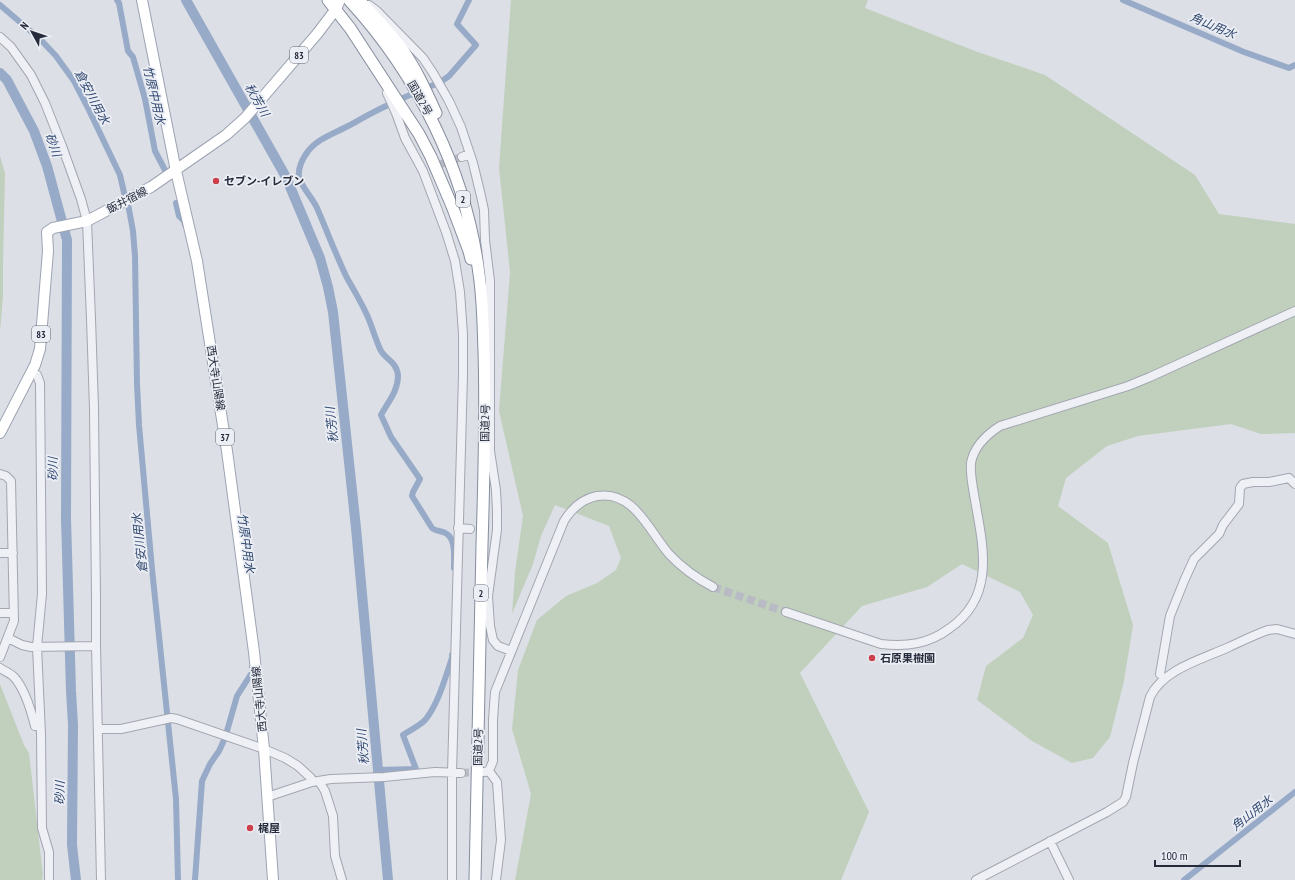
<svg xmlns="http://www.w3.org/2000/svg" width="1295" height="880" font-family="'PT Sans Narrow','Noto Sans JP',sans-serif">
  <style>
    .green { fill: #c1d0bd }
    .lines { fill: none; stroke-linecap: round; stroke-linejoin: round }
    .canal { stroke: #97aac7; stroke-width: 6 }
    .river { stroke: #97aac7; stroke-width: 10 }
    .minor-tunnel { stroke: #b8bbc4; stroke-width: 8; stroke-dasharray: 8 4; stroke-linecap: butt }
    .minor-casing { stroke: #a2a6b0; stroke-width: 10 }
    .major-casing { stroke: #9ca3b2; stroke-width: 12 }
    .highway-casing { stroke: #848c9d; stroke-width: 13 }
    .minor { stroke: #eff0f5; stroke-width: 8 }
    .major { stroke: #fff; stroke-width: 10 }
    .highway { stroke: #fff; stroke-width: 11 }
    .poi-dot { fill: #cc404b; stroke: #ebeef4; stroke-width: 1.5 }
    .labels { text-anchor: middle; stroke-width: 3.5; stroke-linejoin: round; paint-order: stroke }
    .shield { fill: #ebeef4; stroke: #616673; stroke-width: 1 }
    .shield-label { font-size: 10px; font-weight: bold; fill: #262c3c }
    .street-label { font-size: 11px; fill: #262c3c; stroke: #ebeef4 }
    .poi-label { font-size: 11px; font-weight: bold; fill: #262c3c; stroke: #ebeef4; text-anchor: start }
    .water-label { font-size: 12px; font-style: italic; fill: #314870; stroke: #ebeef4 }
  </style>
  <rect width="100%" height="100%" fill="#dcdfe6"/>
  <!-- green -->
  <path class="green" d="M 511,0 L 868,0 L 865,8 L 975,51 L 1045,75 L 1195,175 L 1219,214 L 1295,224 L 1295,433 L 1261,434 L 1231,424 L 1138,436 L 1107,446 L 1066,478 L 1058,506 L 1108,543 L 1133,625 L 1124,681 L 1110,737 L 1093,758 L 1072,763 L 1032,741 L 977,700 L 986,666 L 1023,638 L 1033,615 L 1020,592 L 962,564 L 927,587 L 862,606 L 800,673 L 869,812 L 841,880 L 515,880 L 531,794 L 512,729 L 518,670 L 537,620 L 566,596 L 597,583 L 616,570 L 621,558 L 609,526 L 555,505 L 541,536 L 533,564 L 512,614 L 515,572 L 523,516 L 499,411 L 510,272 L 499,168 Z
    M 0,156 L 5,173 L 3,264 L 3,296 L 0,331 Z
    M 0,684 L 24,745 L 29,753 L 43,875 L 42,880 L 0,880 Z"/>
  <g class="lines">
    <!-- canal -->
    <path class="canal" d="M 117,0 L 119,3 L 128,51 L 133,57 L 145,99 L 155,151 L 166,172
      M 1123,0 L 1244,52 L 1289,68 L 1295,65
      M 0,5 L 41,40 L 56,56 L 74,81 L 87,106 L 120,175 L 125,197
      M 442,81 L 449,76 L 476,45 L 457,24 L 469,0
      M 436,84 C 419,91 402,98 386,106 C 373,112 361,119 348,126 C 333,134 316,139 306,154 C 302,160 298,169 299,177 C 302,188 312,197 317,208 C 327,231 336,255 347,278 C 354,290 361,302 367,315 C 372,326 375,338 380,349 C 385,360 397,361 398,376 C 398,391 388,402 381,415 L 391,437 L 420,479 L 413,492 L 412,496 L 432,528 C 436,532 442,530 447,534 C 456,540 454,559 454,568
      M 176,203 L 179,216 L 184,221 L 185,225
      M 128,204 L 133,231 L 135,256 L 137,384 L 139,425 L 152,569 L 176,799 L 178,880
      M 378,770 L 416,769 L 403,735 C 410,730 420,726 426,719 C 439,702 445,678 452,658 L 452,655
      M 195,880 L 202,781 L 210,764 L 219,751 L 225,738 L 237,696 L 253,671 L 252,667
      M 1184,880 L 1295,792"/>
    <!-- river -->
    <path class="river" d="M 186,0 L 286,177 L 320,258 L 328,287 L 333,312 L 356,528 L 388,880
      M 0,73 L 7,80 L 34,131 L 47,166 L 67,240 L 66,518 L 71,691 L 73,725 L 72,845 L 76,880"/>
    <!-- minor-tunnel -->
    <path class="minor-tunnel" d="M 429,168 L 462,157
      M 713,587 L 786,612
      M 461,773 L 482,772"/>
    <!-- minor casing -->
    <g class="minor-casing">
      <path id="minor" d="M 369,5 L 377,11 L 423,58 L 433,73 L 449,101 L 461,127 L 473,163 L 481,196 L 484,210 L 485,240 L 490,281 L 490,451 L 496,490 L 497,510 L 497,530 L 488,596 L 490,626 L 493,640 L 498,646 L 511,651
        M 0,37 L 11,47 L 31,75 L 45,103 L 62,146 L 81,199 L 87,221 L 91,319 L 94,408 L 96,599 L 96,646 L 101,880
        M 387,93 L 396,113 L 405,138 L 423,171 L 446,232 L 455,261 L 460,292 L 463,334 L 463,375 L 452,773 L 452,880
        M 462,157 L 469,154
        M 32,372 L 37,375 L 40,383 L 42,594 L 37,647 L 41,734 L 42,828 L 49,852 L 49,880
        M 0,474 L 6,476 L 11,481 L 14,621 L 0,657
        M 458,528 L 470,529
        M 0,553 L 13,553
        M 786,612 L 881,644 C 907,647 929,644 950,628 C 996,596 983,546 975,500 C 973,488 970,475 971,463 C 974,446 986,435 1000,426 L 1128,386 L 1150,377 L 1295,311
        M 0,613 L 14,613
        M 8,638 L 22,645 L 31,647 L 96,646
        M 0,668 C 4,671 10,673 14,677 C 25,689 31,710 35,726
        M 1160,674 L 1170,616 L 1184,581 L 1194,559 L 1219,534 L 1223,525 L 1239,504 L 1240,488 L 1243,484 L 1253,482 L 1269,482 L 1289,478 L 1295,484
        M 98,729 L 121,729 L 171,718 L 177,719 L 264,749 L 285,758 L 298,766 L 311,778 L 312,782
        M 489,771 L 493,761 L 493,720 L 495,692 L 564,521 C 572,508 582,499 597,496 C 634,490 649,531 669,554 C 682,568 696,578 713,587
        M 484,772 L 489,771 L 497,782 L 501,840 L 496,880
        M 319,781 L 325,791 L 333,816 L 335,856 L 342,880
        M 267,797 L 312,782 L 331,779 L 384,777 L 435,772 L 461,773
        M 1050,841 L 1069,880
        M 976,880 L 1107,812 L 1123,802 L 1126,797 L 1133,763 L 1150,697 C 1163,669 1203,659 1229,647 C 1242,641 1254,635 1268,630 L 1277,629 L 1295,634"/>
    </g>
    <!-- major casing -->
    <g class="major-casing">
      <path id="major" d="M 142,0 L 176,171 L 197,261 L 227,451 L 254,652 L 264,749 L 273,880
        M 0,433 L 35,365 L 40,349 L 48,251 L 47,232 L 53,228 L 87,221 L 151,187 L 226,135 L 245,118 L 317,34 L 336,9 L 340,0"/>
    </g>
    <!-- highway casing -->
    <g class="highway-casing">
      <path id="highway" d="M 328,0 L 350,28 L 419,134 L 431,157 L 452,206 L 469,251 L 471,259
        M 349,0 C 418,75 466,172 479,274 C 483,300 483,326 484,352 C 486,416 484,480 482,545 C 480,656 478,768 475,880
        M 359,0 C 374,16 390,32 402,49 C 416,69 426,91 436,113"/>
    </g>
    <!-- minor -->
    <use href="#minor" class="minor"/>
    <!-- major -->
    <use href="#major" class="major"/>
    <!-- highway -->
    <use href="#highway" class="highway"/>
  </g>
  <!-- markers -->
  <g class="poi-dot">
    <circle cx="216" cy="181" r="4"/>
    <circle cx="872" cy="658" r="4"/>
    <circle cx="250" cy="828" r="4"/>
  </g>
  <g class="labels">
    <!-- shield labels -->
    <g class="shield">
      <rect x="290" y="47" width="18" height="16" rx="3"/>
      <rect x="456" y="191" width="14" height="16" rx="3"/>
      <rect x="32" y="326" width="18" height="16" rx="3"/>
      <rect x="216" y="429" width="18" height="16" rx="3"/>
      <rect x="474" y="585" width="14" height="16" rx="3"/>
    </g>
    <g class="shield-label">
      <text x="299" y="59">83</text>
      <text x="463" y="203">2</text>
      <text x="41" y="338">83</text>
      <text x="225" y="441">37</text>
      <text x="481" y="597">2</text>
    </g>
    <!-- street labels -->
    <g class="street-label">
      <text transform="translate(420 98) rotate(60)" y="4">国道2号</text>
      <text transform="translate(127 200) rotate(-27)" y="4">飯井宿線</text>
      <text transform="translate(216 378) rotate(81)" y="4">西大寺山陽線</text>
      <text transform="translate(485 423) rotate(-89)" y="4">国道2号</text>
      <text transform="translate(259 699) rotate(-96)" y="4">西大寺山陽線</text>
      <text transform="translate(478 747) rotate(-89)" y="4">国道2号</text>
    </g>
    <!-- poi labels -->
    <g class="poi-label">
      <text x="224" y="185">セブン-イレブン</text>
      <text x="880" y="662">石原果樹園</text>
      <text x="258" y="832">梶屋</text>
    </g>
    <!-- water labels -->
    <g class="water-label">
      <text transform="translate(1213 26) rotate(23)" y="4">角山用水</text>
      <text transform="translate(154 95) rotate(77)" y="4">竹原中用水</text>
      <text transform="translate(92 97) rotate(62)" y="4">倉安川用水</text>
      <text transform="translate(257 100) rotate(60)" y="4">秋芳川</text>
      <text transform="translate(53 145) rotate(70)" y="4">砂川</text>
      <text transform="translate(332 425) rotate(-96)" y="4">秋芳川</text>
      <text transform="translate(53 469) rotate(-90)" y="4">砂川</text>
      <text transform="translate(140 543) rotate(-96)" y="4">倉安川用水</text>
      <text transform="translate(246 543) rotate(82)" y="4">竹原中用水</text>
      <text transform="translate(363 747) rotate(-95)" y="4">秋芳川</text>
      <text transform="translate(60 793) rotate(-89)" y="4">砂川</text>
      <text transform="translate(1252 813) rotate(-38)" y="4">角山用水</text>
    </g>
  </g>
  <!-- north arrow -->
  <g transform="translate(32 32) rotate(310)" stroke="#ebeef4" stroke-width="3" paint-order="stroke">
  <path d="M0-3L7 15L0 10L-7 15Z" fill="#262c3c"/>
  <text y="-6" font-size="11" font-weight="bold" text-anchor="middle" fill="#262c3c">N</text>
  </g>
  <!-- scale -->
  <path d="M1155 860v6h85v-6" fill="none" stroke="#262c3c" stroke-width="2"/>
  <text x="1161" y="860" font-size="12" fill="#262c3c" stroke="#ebeef4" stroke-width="3" paint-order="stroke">100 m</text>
</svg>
